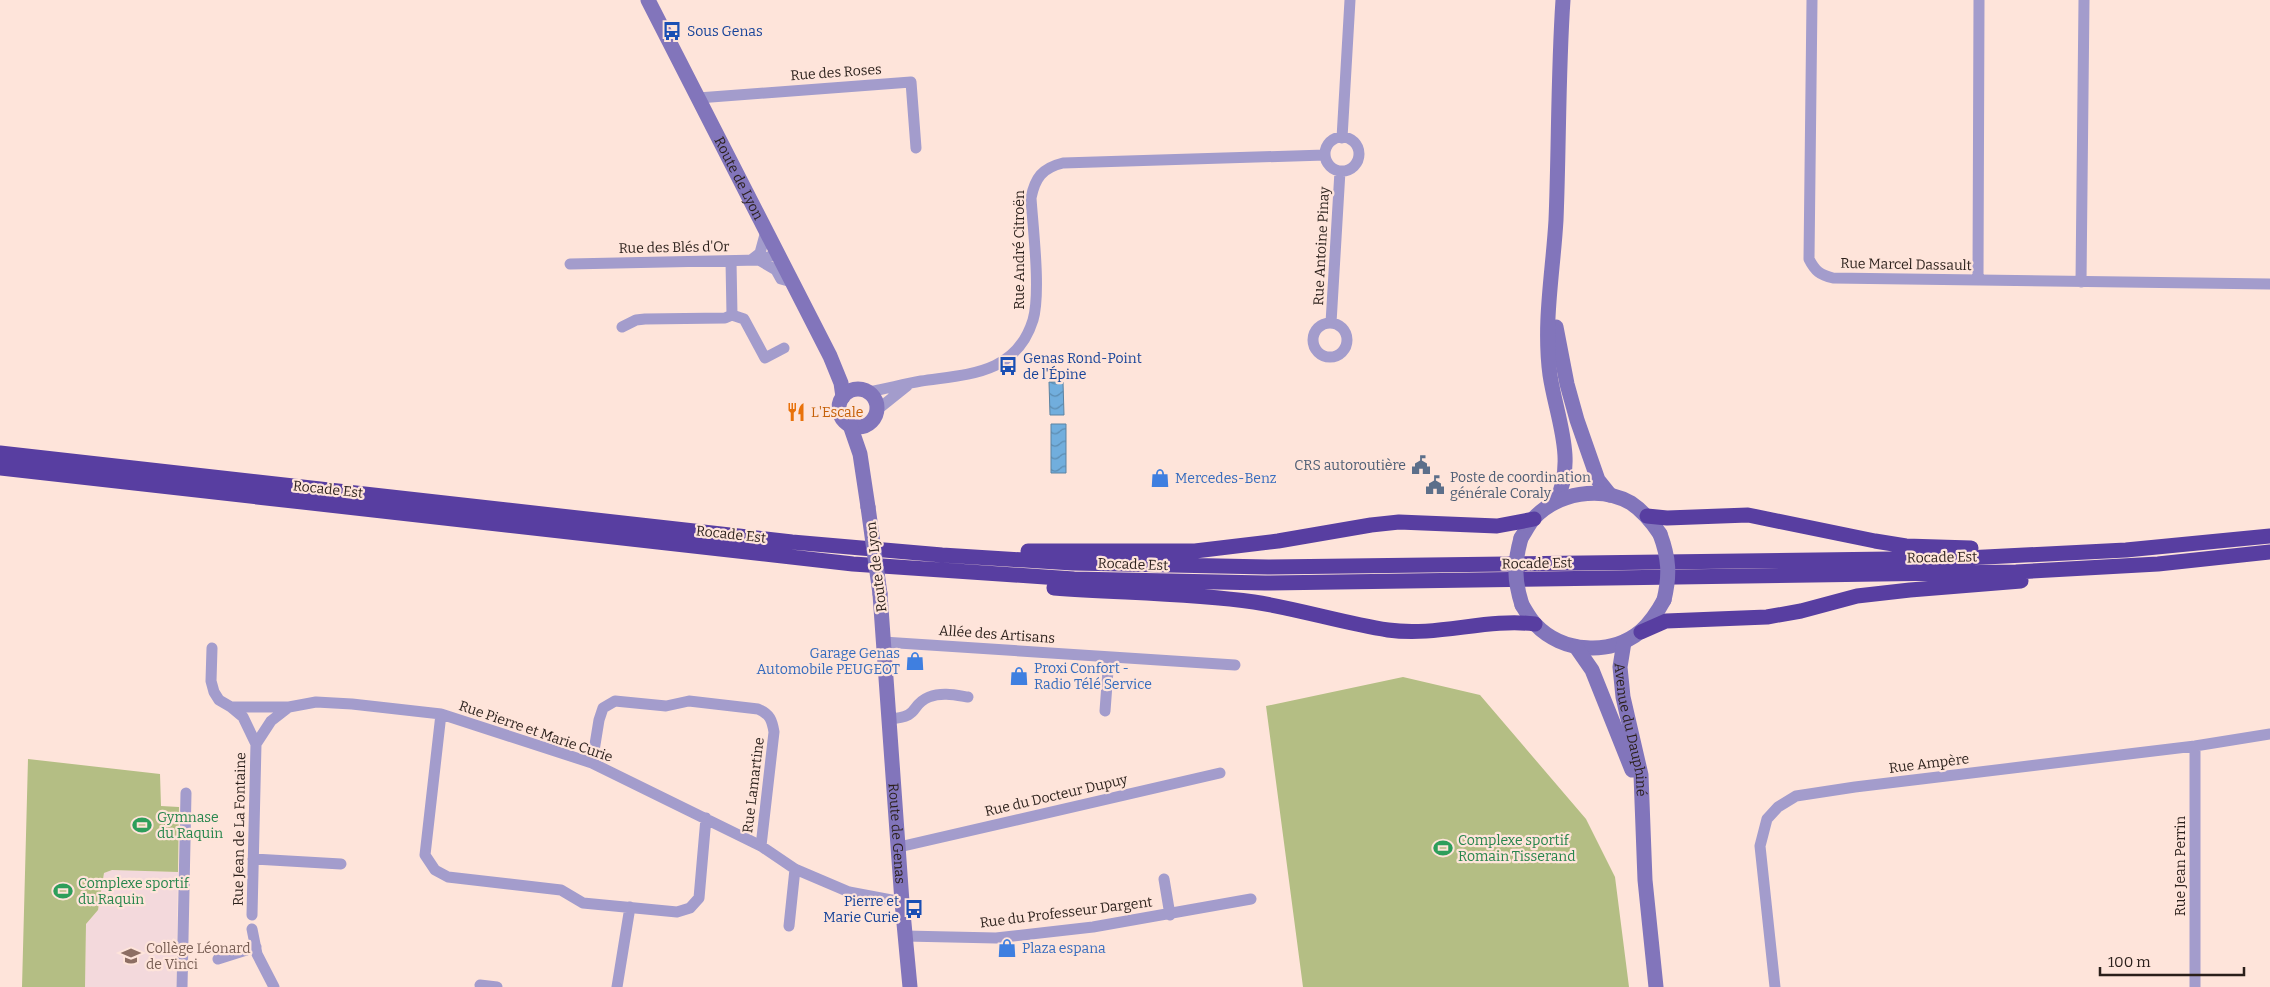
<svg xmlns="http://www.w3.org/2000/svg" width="2270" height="987" font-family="Bitter,serif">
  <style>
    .education { fill: #f3d9dc }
    .pitch { fill: #b4be84 }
    .water { fill: url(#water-waves); stroke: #5c83a2 }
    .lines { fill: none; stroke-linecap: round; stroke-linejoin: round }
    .street { stroke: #a39ccc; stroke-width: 11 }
    .secondary { stroke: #8275bb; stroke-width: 15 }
    .highway { stroke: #583ea1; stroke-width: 15 }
    .secondary-bridge { stroke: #8275bb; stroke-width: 15 }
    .labels { text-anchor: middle; stroke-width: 4.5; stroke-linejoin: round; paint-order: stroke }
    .transit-label { font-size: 14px; fill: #164399; stroke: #fee4da; text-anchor: start }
    .street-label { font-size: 14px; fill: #2a1f1a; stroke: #fee4da }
    .food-label { font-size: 14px; fill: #c56008; stroke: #fee4da; text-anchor: start }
    .service-label { font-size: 14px; fill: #4e5e75; stroke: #fee4da; text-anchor: end }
    .shop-label { font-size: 14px; fill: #366cbe; stroke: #fee4da; text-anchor: start }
    .leisure-label { font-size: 14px; fill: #27864d; stroke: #fee4da; text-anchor: start }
    .education-label { font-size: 14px; fill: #785e54; stroke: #fee4da; text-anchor: start }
  </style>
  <defs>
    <pattern id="water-waves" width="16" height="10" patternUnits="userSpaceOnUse" patternTransform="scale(1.25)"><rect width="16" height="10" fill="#71aedd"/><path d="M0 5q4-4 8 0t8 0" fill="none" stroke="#5d8db2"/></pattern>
  </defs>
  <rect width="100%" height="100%" fill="#fee4da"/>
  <!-- education -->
  <path class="education" d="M 112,870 L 178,872 L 176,987 L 85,987 L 86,924 L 98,910 L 104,873 Z"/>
  <!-- pitch -->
  <path class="pitch" d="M 1403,677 L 1480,695 L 1586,819 L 1615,877 L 1629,987 L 1303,987 L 1266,706 Z
    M 28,759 L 160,774 L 161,806 L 179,807 L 178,872 L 112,870 L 104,873 L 98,910 L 86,924 L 85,987 L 22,987 Z"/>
  <!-- water -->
  <path class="water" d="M 1049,382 L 1063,382 L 1064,415 L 1050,415 Z
    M 1051,424 L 1066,424 L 1066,473 L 1051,473 Z"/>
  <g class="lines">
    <!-- street -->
    <path class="street" d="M 1812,0 L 1809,259 C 1815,271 1820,275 1833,278 L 2270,284
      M 698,98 L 911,82 L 916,148
      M1325 154a17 17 0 1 1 34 0a17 17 0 1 1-34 0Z
      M 1342,138 L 1350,0
      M 751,260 L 760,253 L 766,231
      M 759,260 L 776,270 L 781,279 L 792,282
      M 570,264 L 759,260 L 778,254
      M 1978,280 L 1979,0
      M 2081,282 L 2084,0
      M 732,315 L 744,319 L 765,358 L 784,348
      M 1331,323 L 1340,171
      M1313 340a17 17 0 1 1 34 0a17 17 0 1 1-34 0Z
      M 622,327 L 636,320 L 645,319 L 725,318 L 732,315 L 731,261
      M 868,392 C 886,389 903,384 921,381 C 967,374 1016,375 1033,320 C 1041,292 1033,229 1031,198 C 1035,178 1042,168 1063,163 L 1325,155
      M 877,410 L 907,386
      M 883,642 L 1235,665
      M 212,648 L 211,681 L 214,692 L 219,700 L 231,707 L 289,707 L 316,702 L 352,704 L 441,714 L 592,763 L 761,846 L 795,869 L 849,892 L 902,902
      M 231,707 L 243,717 L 256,744 L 252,915
      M 1105,711 L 1109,657
      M 441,714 L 425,855 L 435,870 L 448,877 L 561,890 L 583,903 L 677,912 L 690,908 L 699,898 L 706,818
      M 889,719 C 922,717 909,705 929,697 C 942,692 955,695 968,697
      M 256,744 L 271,721 L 289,707
      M 2195,746 L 2195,987
      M 592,763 L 599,720 L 603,708 L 615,701 L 666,706 L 689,701 L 758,709 C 770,714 772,720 774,732 L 761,846
      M 899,847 L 1220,773
      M 253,859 L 341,864
      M 1164,879 L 1170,915
      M 789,926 L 795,869
      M 252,929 L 257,954 L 274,987
      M 905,936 L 996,938 L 1093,927 L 1251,899
      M 218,959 L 256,947
      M 480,985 L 497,987
      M 182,987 L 186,793
      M 617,987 L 630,907
      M 1775,987 L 1760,846 L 1767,819 L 1778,807 L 1796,796 L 1855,787 L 2195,746 L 2270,734"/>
    <!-- secondary -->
    <g class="secondary">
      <path id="s1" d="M 648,0 L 830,356 L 841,383 L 843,397"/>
      <path d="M 1556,327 L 1567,384 L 1577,420 L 1598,480 L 1610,495"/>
      <circle cx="858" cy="408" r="19"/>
      <path d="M 850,425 L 860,454 L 868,507"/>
      <path d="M 1556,501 C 1577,461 1556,416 1550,375 C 1543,323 1553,272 1556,220 C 1559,147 1558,73 1563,0"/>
      <path d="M 1521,538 C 1525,532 1529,524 1534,518 C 1558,493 1600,485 1631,503 C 1643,511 1652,522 1660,534"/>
      <path id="s2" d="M 880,594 L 902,902 L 910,987"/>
      <path d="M 1522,605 C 1526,611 1530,619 1535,624 C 1562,653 1611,656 1641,631 C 1651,622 1658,611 1664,600"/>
      <path id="s3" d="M 1624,642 L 1620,667 L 1623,697 L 1641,775 L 1645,880 L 1656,987"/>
      <path d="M 1576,647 L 1592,670 L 1632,770"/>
    </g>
    <!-- highway -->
    <path class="highway" d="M 0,453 L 792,542 L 942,555 L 1073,563 L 1268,567 L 1966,558 L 2126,550 L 2270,536
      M 0,468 L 853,564 L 1074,579 L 1265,583 L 2016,572 L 2158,564 L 2270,552
      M 1647,516 L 1667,518 L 1748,515 L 1875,541 L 1906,546 L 1971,548
      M 1028,551 L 1195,551 L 1278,541 L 1371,525 L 1399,522 L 1497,526 L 1534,519
      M 1054,588 C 1120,593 1188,593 1254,602 C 1299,609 1343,623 1388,630 C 1438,637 1486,618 1535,624
      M 1641,632 L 1666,621 L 1767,617 L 1801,611 L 1857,596 L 1910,590 L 2021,581"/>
    <!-- secondary-bridge -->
    <path class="secondary-bridge" d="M 868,507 L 880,594
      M 1660,534 C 1669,558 1670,575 1664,600
      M 1521,538 C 1514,563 1514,580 1522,605"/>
  </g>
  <!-- icons -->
  <defs>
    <g id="bus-bare" transform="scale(1.5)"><path d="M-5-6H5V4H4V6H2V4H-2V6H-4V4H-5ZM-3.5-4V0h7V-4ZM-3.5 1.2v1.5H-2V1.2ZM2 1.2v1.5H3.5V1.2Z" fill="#1a4fb4" stroke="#fee4da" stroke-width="2.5" paint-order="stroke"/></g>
    <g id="restaurant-bare" transform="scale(1.5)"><path d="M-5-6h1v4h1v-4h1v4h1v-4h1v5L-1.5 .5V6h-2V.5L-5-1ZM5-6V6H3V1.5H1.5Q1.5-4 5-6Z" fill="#e8710a" stroke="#fee4da" stroke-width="2.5" paint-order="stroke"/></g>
    <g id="civic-bare" transform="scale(1.5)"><path d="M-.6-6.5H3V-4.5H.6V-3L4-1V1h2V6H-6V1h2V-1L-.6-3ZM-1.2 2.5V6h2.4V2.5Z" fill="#5c6f8a" stroke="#fee4da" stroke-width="2.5" paint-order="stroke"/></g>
    <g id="shop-bare" transform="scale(1.5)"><path d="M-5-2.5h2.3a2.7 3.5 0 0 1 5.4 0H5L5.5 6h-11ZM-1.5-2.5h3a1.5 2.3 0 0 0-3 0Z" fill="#3f7fe0" stroke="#fee4da" stroke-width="2.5" paint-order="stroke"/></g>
    <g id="stadium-bare" transform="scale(1.5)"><path d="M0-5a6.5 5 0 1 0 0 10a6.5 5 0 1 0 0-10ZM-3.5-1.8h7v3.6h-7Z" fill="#2e9e5b" stroke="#fee4da" stroke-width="2.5" paint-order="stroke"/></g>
    <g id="school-bare" transform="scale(1.5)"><path d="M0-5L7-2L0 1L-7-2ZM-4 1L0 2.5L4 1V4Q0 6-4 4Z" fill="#8d6e63" stroke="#fee4da" stroke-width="2.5" paint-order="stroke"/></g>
  </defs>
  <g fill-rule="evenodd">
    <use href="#bus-bare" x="672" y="31"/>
    <use href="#bus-bare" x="1008" y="366"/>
    <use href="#restaurant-bare" x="796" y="412"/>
    <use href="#civic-bare" x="1421" y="465"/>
    <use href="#shop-bare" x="1160" y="478"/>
    <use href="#civic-bare" x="1435" y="485"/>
    <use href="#shop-bare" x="915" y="661"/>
    <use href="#shop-bare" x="1019" y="676"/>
    <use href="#stadium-bare" x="142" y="825"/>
    <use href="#stadium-bare" x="1443" y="848"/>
    <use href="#stadium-bare" x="63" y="891"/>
    <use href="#bus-bare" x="914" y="909"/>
    <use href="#shop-bare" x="1007" y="948"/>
    <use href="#school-bare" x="131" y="956"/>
  </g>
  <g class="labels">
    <!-- transit labels -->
    <g class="transit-label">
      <text x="687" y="36">Sous Genas</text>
      <text x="1023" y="363">Genas Rond-Point<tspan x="1023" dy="16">de l'Épine</tspan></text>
      <text x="899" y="906" text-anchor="end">Pierre et<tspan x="899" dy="16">Marie Curie</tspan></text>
    </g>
    <!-- street labels -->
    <g class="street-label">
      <text transform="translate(836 72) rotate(-4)" y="5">Rue des Roses</text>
      <text dy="5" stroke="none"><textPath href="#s1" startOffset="200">Route de Lyon</textPath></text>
      <text transform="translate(1321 246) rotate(-87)" y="5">Rue Antoine Pinay</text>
      <text transform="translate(674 247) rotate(-1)" y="5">Rue des Blés d'Or</text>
      <text transform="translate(1019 250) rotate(-90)" y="5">Rue André Citroën</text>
      <text transform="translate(1906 264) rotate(1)" y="5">Rue Marcel Dassault</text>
      <text transform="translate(328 489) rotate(6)" y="5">Rocade Est</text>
      <text transform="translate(731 534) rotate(6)" y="5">Rocade Est</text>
      <text transform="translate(1942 557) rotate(-1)" y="5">Rocade Est</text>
      <text transform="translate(1537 563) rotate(-1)" y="5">Rocade Est</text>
      <text transform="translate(1133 564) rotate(2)" y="5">Rocade Est</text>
      <text transform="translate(876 567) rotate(-97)" y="5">Route de Lyon</text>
      <text transform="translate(997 634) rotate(4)" y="5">Allée des Artisans</text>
      <text dy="5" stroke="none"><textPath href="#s3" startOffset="89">Avenue du Dauphiné</textPath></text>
      <text transform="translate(536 731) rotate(19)" y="5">Rue Pierre et Marie Curie</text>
      <text transform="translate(1929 763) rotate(-7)" y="5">Rue Ampère</text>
      <text transform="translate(753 785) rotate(-83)" y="5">Rue Lamartine</text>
      <text transform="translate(1056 795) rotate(-13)" y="5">Rue du Docteur Dupuy</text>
      <text transform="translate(239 829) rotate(-89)" y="5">Rue Jean de La Fontaine</text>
      <text dy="5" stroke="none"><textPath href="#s2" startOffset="240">Route de Genas</textPath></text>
      <text transform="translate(2180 866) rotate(-90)" y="5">Rue Jean Perrin</text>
      <text transform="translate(1066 912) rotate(-7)" y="5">Rue du Professeur Dargent</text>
    </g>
    <!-- food labels -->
    <g class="food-label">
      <text x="811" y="417">L'Escale</text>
    </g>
    <!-- service labels -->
    <g class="service-label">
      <text x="1406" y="470">CRS autoroutière</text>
      <text x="1450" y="482" text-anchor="start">Poste de coordination<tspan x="1450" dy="16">générale Coraly</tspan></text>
    </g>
    <!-- shop labels -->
    <g class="shop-label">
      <text x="1175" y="483">Mercedes-Benz</text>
      <text x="900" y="658" text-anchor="end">Garage Genas<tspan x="900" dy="16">Automobile PEUGEOT</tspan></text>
      <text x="1034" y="673">Proxi Confort -<tspan x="1034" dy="16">Radio Télé Service</tspan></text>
      <text x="1022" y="953">Plaza espana</text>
    </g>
    <!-- leisure labels -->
    <g class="leisure-label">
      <text x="157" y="822">Gymnase<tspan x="157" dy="16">du Raquin</tspan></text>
      <text x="1458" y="845">Complexe sportif<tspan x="1458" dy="16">Romain Tisserand</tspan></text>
      <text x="78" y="888">Complexe sportif<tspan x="78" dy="16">du Raquin</tspan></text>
    </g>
    <!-- education labels -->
    <g class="education-label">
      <text x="146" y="953">Collège Léonard<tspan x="146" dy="16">de Vinci</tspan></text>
    </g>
  </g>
  <!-- scale -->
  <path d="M2100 967v8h144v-8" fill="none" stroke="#2a1f1a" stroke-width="2.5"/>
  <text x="2108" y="967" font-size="15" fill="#2a1f1a" stroke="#fee4da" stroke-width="4" paint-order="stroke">100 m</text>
</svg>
